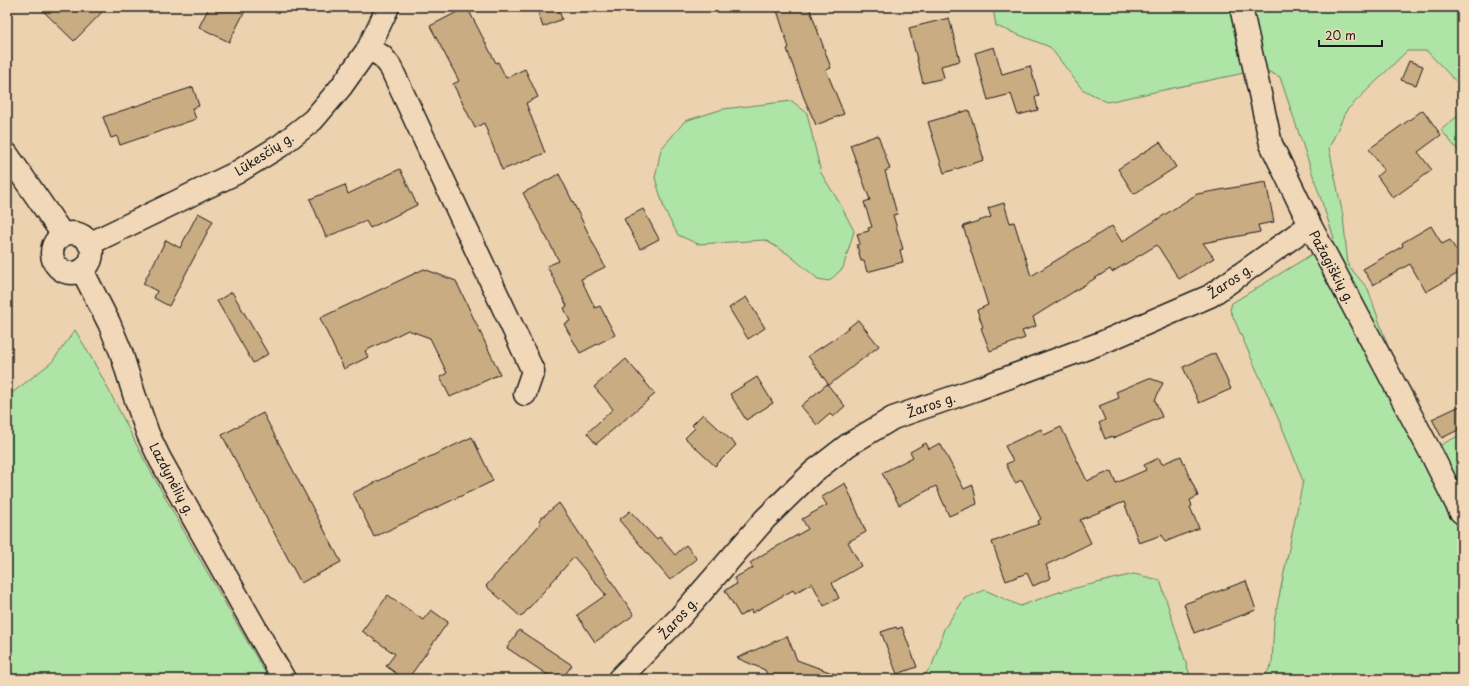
<svg xmlns="http://www.w3.org/2000/svg" width="1469" height="686" font-family="'Playpen Sans',sans-serif">
  <style>
    .green { fill: #afe4a7; stroke: #668062 }
    .building { fill: #caac83; stroke: #1c1c1c }
    .lines { fill: none; stroke-linecap: round; stroke-linejoin: round }
    .minor-casing { stroke: #1c1c1c; stroke-width: 25 }
    .minor { stroke: #f1d8b8; stroke-width: 22 }
    .labels { text-anchor: middle; stroke-width: 3; stroke-linejoin: round; paint-order: stroke }
    .street-label { font-size: 13px; fill: #1c1c1c; stroke: #f1d8b8 }
  </style>
  <rect width="100%" height="100%" fill="#ecd2af"/>
  <filter id="ink" filterUnits="userSpaceOnUse"><feTurbulence type="fractalNoise" baseFrequency=".025" numOctaves="2"/><feDisplacementMap in="SourceGraphic" scale="8" xChannelSelector="R" yChannelSelector="G"/><feConvolveMatrix kernelMatrix="1 2 1 2 8 2 1 2 1" color-interpolation-filters="sRGB"/></filter>
  <g filter="url(#ink)">
    <!-- green -->
    <path class="green" d="M 994,7 L 1462,7 L 1462,88 L 1427,51 L 1407,51 L 1346,111 L 1329,148 L 1343,216 L 1348,265 L 1368,289 L 1387,344 L 1435,448 L 1462,434 L 1462,679 L 1263,679 L 1272,664 L 1274,621 L 1303,481 L 1285,434 L 1230,310 L 1232,303 L 1306,258 L 1334,238 L 1280,77 L 1263,69 L 1107,102 L 1082,89 L 1050,47 L 996,26 L 993,8 Z
      M 792,101 L 807,113 L 821,173 L 839,202 L 854,231 L 843,268 L 829,281 L 818,279 L 788,254 L 765,240 L 698,244 L 678,235 L 665,211 L 655,178 L 661,149 L 685,121 L 723,109 Z
      M 1461,113 L 1462,115 L 1462,155 L 1441,130 Z
      M 75,330 C 101,372 122,417 145,461 C 185,534 227,607 269,679 L 7,679 L 7,397 L 52,362 Z
      M 1134,574 L 1160,580 L 1191,679 L 921,679 L 932,666 L 944,629 L 965,598 L 985,590 L 1020,606 L 1059,592 Z"/>
    <!-- building -->
    <path class="building" d="M 39,7 L 107,7 L 74,41 Z
      M 209,7 L 247,7 L 229,42 L 199,27 Z
      M 467,7 L 496,63 L 498,62 L 506,78 L 525,69 L 538,97 L 526,103 L 545,153 L 502,170 L 484,123 L 475,128 L 453,84 L 459,81 L 430,26 Z
      M 536,7 L 558,7 L 562,19 L 543,27 Z
      M 776,7 L 809,7 L 831,68 L 826,70 L 844,114 L 816,125 L 804,98 L 787,49 L 789,48 Z
      M 949,18 L 960,61 L 941,66 L 944,78 L 923,83 L 909,28 Z
      M 994,47 L 1002,74 L 1030,66 L 1039,96 L 1035,97 L 1038,110 L 1018,115 L 1011,94 L 988,100 L 975,53 Z
      M 1409,61 L 1423,66 L 1416,85 L 1401,80 Z
      M 193,87 L 199,106 L 192,108 L 196,119 L 120,145 L 117,136 L 111,138 L 103,117 Z
      M 969,110 L 984,160 L 944,173 L 928,122 Z
      M 1423,110 L 1441,135 L 1418,152 L 1432,170 L 1393,198 L 1377,176 L 1384,170 L 1369,149 Z
      M 878,135 L 890,169 L 885,171 L 897,214 L 893,215 L 903,249 L 900,250 L 903,262 L 867,272 L 864,261 L 861,261 L 857,245 L 860,244 L 857,234 L 869,231 L 868,228 L 872,227 L 864,202 L 870,200 L 850,145 Z
      M 1160,142 L 1176,167 L 1134,194 L 1118,169 Z
      M 400,169 L 417,205 L 370,228 L 366,221 L 326,237 L 310,199 L 345,185 L 348,194 Z
      M 559,174 L 605,267 L 581,279 L 595,308 L 600,306 L 615,335 L 580,353 L 564,324 L 570,321 L 564,308 L 567,306 L 547,266 L 559,261 L 523,193 Z
      M 1266,182 L 1274,222 L 1258,225 L 1260,232 L 1203,243 L 1214,258 L 1179,279 L 1157,245 L 1112,272 L 1110,269 L 1033,317 L 1036,326 L 1022,331 L 1025,338 L 990,351 L 981,328 L 983,327 L 977,310 L 988,305 L 963,226 L 991,217 L 988,208 L 1004,203 L 1010,223 L 1014,222 L 1031,276 L 1112,226 L 1122,242 L 1197,194 Z
      M 643,209 L 659,239 L 640,249 L 624,219 Z
      M 198,213 L 213,221 L 169,306 L 154,298 L 157,291 L 143,284 L 166,240 L 180,248 Z
      M 1431,226 L 1442,244 L 1450,240 L 1462,260 L 1462,271 L 1426,292 L 1410,264 L 1373,285 L 1363,269 L 1403,246 L 1402,243 Z
      M 424,269 L 456,281 L 500,374 L 450,397 L 440,377 L 447,373 L 430,338 L 408,330 L 365,351 L 368,357 L 344,369 L 320,318 Z
      M 232,292 L 268,354 L 253,363 L 217,301 Z
      M 746,297 L 765,328 L 748,339 L 729,308 Z
      M 858,320 L 879,346 L 829,385 L 808,356 L 834,339 Z
      M 1215,353 L 1231,389 L 1199,403 L 1183,367 Z
      M 626,359 L 655,394 L 596,444 L 587,433 L 613,409 L 594,387 Z
      M 757,377 L 773,403 L 746,420 L 730,394 Z
      M 1149,378 L 1163,383 L 1155,400 L 1162,417 L 1113,438 L 1112,436 L 1105,439 L 1099,423 L 1105,420 L 1099,406 L 1119,398 L 1116,392 Z
      M 827,384 L 845,406 L 833,417 L 830,414 L 817,425 L 801,406 Z
      M 1462,405 L 1462,428 L 1442,438 L 1432,419 Z
      M 263,413 L 341,562 L 301,583 L 222,435 Z
      M 703,414 L 736,445 L 715,466 L 685,438 L 695,428 L 692,425 Z
      M 1061,427 L 1087,481 L 1111,471 L 1116,483 L 1146,470 L 1144,465 L 1159,458 L 1162,464 L 1181,456 L 1198,496 L 1190,500 L 1192,506 L 1190,507 L 1199,528 L 1165,542 L 1162,535 L 1139,543 L 1124,502 L 1080,520 L 1091,543 L 1046,565 L 1051,578 L 1033,586 L 1027,573 L 1006,581 L 992,542 L 1039,524 L 1038,521 L 1041,519 L 1022,480 L 1015,483 L 1006,464 L 1013,461 L 1005,446 L 1041,429 L 1044,435 Z
      M 472,437 L 493,481 L 374,537 L 353,493 Z
      M 926,443 L 929,449 L 940,443 L 964,489 L 973,485 L 977,504 L 949,516 L 936,486 L 899,505 L 882,473 L 913,457 L 910,452 Z
      M 845,483 L 866,532 L 848,542 L 861,566 L 832,583 L 839,598 L 824,606 L 812,583 L 795,593 L 793,590 L 752,613 L 751,610 L 740,616 L 725,590 L 737,584 L 734,578 L 753,568 L 750,563 L 762,555 L 808,529 L 802,519 L 827,505 L 822,497 Z
      M 559,503 L 634,615 L 595,642 L 577,615 L 606,595 L 574,557 L 521,617 L 486,586 L 541,523 L 539,520 Z
      M 630,511 L 656,539 L 660,537 L 675,555 L 686,545 L 697,559 L 670,580 L 619,520 Z
      M 1246,581 L 1256,610 L 1194,633 L 1184,604 Z
      M 388,595 L 423,620 L 431,610 L 448,622 L 408,679 L 404,679 L 386,666 L 395,654 L 362,631 Z
      M 896,627 L 897,629 L 902,627 L 917,667 L 897,674 L 881,632 Z
      M 519,630 L 572,665 L 562,679 L 554,679 L 507,648 Z
      M 787,636 L 797,660 L 843,677 L 842,679 L 769,679 L 765,670 L 737,658 Z"/>
    <g class="lines">
      <!-- minor casing -->
      <g class="minor-casing">
        <path id="minor" d="M 1241,7 L 1271,144 L 1310,225 L 1432,455 L 1460,511 L 1462,513
          M 368,49 L 382,56 L 390,66 L 533,371 L 525,394
          M 7,154 L 63,235
          M52 253a20 20 0 1 1 40 0a20 20 0 1 1-40 0Z
          M 89,244 L 236,173 L 280,146 L 313,120 L 341,87 L 368,49 L 388,7
          M 82,270 L 109,323 L 121,352 L 134,394 L 148,434 L 160,459 L 284,679
          M 619,679 L 679,618 L 765,519 L 813,472 L 848,445 L 893,418 L 977,389 L 1101,343 L 1210,296 L 1310,225"/>
      </g>
      <!-- minor -->
      <use href="#minor" class="minor"/>
    </g>
  </g>
  <g class="labels">
    <!-- street labels -->
    <g class="street-label">
      <text transform="translate(264 154) rotate(-33)" y="5">Lūkesčių g.</text>
      <text transform="translate(1332 267) rotate(62)" y="5">Pažagiškių g.</text>
      <text transform="translate(1230 281) rotate(-34)" y="5">Žaros g.</text>
      <text transform="translate(931 405) rotate(-19)" y="5">Žaros g.</text>
      <text transform="translate(172 479) rotate(62)" y="5">Lazdynėlių g.</text>
      <text transform="translate(678 618) rotate(-48)" y="5">Žaros g.</text>
    </g>
  </g>
  <!-- margin -->
  <rect width="1469" height="686" fill="none" stroke="#f1d8b8" stroke-width="24"/>
  <rect x="12" y="12" width="1445" height="662" fill="none" stroke="#1c1c1c" stroke-width="1.5" filter="url(#ink)"/>
  <!-- scale -->
  <path d="M1319 40v6h63v-6" fill="none" stroke="#1c1c1c" stroke-width="2"/>
  <text x="1325" y="40" font-size="12" fill="#1c1c1c" stroke="#f1d8b8" stroke-width="3" paint-order="stroke">20 m</text>
</svg>
